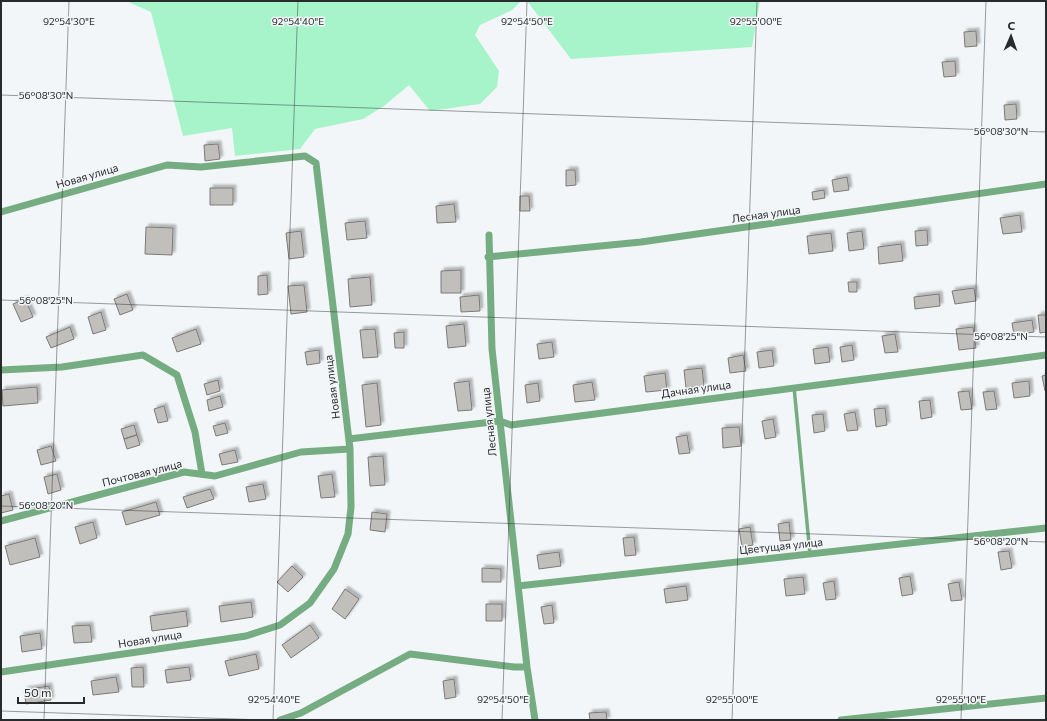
<svg xmlns="http://www.w3.org/2000/svg" width="1047" height="721" font-family="Commissioner,sans-serif">
  <style>
    .green { fill: #a7f4cb }
    .building { fill: #c1bfbc; stroke: #7c7a78; filter: url(#shadow) }
    .lines { fill: none; stroke-linecap: round; stroke-linejoin: round }
    .lane { stroke: #75ac82; stroke-width: 3.5 }
    .street { stroke: #75ac82; stroke-width: 7 }
    .ticks { fill: none; stroke: #292a2b; stroke-width: 1; stroke-opacity: 0.45 }
    .labels { text-anchor: middle; stroke-width: 3; stroke-linejoin: round; paint-order: stroke }
    .street-label { font-size: 11px; fill: #292a2b; stroke: #f3f6f8 }
    .ticks-label { font-size: 10px; text-anchor: middle; fill: #292a2b; stroke: #f3f6f8; stroke-width: 3; stroke-linejoin: round; paint-order: stroke }
  </style>
  <defs>
    <filter id="shadow"><feDropShadow dx="3" dy="-3" stdDeviation="1" flood-color="#0004"/></filter>
  </defs>
  <rect width="100%" height="100%" fill="#f3f6f8"/>
  <!-- green -->
  <path class="green" d="M 126,1 L 521,1 L 512,10 L 480,25 L 475,35 L 499,71 L 497,87 L 480,104 L 430,111 L 409,85 L 384,106 L 363,119 L 315,129 L 300,149 L 235,156 L 232,128 L 183,136 L 151,12 Z
    M 527,1 L 760,1 L 752,47 L 571,59 Z"/>
  <!-- building -->
  <path class="building" d="M 976,31 L 977,46 L 965,47 L 964,32 Z
    M 955,61 L 956,76 L 944,77 L 942,62 Z
    M 1016,104 L 1017,119 L 1005,120 L 1004,105 Z
    M 218,144 L 220,159 L 205,161 L 204,145 Z
    M 566,170 L 575,170 L 576,185 L 566,186 Z
    M 847,177 L 849,190 L 834,192 L 832,180 Z
    M 210,188 L 233,188 L 233,205 L 210,205 Z
    M 824,190 L 825,198 L 813,200 L 812,192 Z
    M 520,196 L 529,196 L 530,211 L 520,211 Z
    M 454,204 L 456,222 L 437,223 L 436,206 Z
    M 1020,215 L 1022,232 L 1003,234 L 1000,218 Z
    M 365,221 L 367,238 L 347,240 L 345,223 Z
    M 146,227 L 173,228 L 172,255 L 145,254 Z
    M 927,230 L 928,245 L 916,246 L 915,231 Z
    M 301,231 L 304,257 L 289,259 L 286,233 Z
    M 862,231 L 864,249 L 849,251 L 847,233 Z
    M 831,233 L 833,251 L 809,254 L 807,236 Z
    M 901,244 L 903,261 L 879,264 L 878,247 Z
    M 461,270 L 461,293 L 441,293 L 441,271 Z
    M 267,275 L 268,294 L 258,295 L 258,276 Z
    M 370,277 L 372,305 L 350,307 L 348,279 Z
    M 848,282 L 857,282 L 857,292 L 849,292 Z
    M 304,285 L 307,312 L 291,314 L 288,286 Z
    M 974,288 L 976,301 L 955,304 L 952,291 Z
    M 127,294 L 133,310 L 120,315 L 114,299 Z
    M 939,294 L 940,306 L 915,309 L 914,297 Z
    M 479,295 L 480,311 L 461,312 L 460,297 Z
    M 25,299 L 33,317 L 21,322 L 13,304 Z
    M 101,312 L 106,330 L 93,334 L 88,317 Z
    M 1038,315 L 1046,315 L 1046,332 L 1040,333 Z
    M 1032,320 L 1034,332 L 1014,335 L 1012,323 Z
    M 464,324 L 466,346 L 448,348 L 446,326 Z
    M 70,327 L 74,339 L 51,348 L 46,337 Z
    M 973,327 L 976,348 L 959,350 L 956,329 Z
    M 196,329 L 201,344 L 177,352 L 172,338 Z
    M 375,329 L 378,357 L 363,358 L 360,330 Z
    M 404,332 L 404,348 L 395,348 L 394,333 Z
    M 895,334 L 898,352 L 885,353 L 882,336 Z
    M 552,342 L 554,357 L 539,359 L 537,344 Z
    M 852,345 L 854,360 L 842,362 L 840,347 Z
    M 828,347 L 830,362 L 815,364 L 813,349 Z
    M 319,350 L 320,363 L 307,365 L 305,352 Z
    M 772,350 L 774,366 L 759,368 L 757,352 Z
    M 743,355 L 746,371 L 730,373 L 728,358 Z
    M 702,368 L 704,386 L 686,388 L 684,370 Z
    M 665,373 L 667,390 L 646,392 L 644,376 Z
    M 1046,375 L 1046,390 L 1045,391 L 1042,376 Z
    M 218,380 L 220,391 L 207,395 L 204,384 Z
    M 469,381 L 472,410 L 458,411 L 454,383 Z
    M 1029,381 L 1030,396 L 1014,398 L 1012,383 Z
    M 592,382 L 595,400 L 575,402 L 573,385 Z
    M 377,383 L 381,425 L 366,427 L 362,385 Z
    M 538,383 L 540,401 L 527,403 L 525,385 Z
    M 37,387 L 38,403 L 3,406 L 2,390 Z
    M 969,391 L 972,409 L 961,410 L 958,392 Z
    M 994,391 L 997,409 L 986,410 L 983,392 Z
    M 220,396 L 223,407 L 209,411 L 207,400 Z
    M 930,400 L 932,417 L 921,419 L 919,401 Z
    M 164,406 L 168,421 L 158,423 L 154,409 Z
    M 885,408 L 887,425 L 876,427 L 874,409 Z
    M 855,412 L 858,430 L 847,431 L 844,414 Z
    M 823,414 L 825,431 L 814,433 L 812,415 Z
    M 773,419 L 776,437 L 765,439 L 762,421 Z
    M 225,423 L 228,433 L 216,436 L 213,426 Z
    M 134,425 L 137,435 L 124,439 L 121,429 Z
    M 739,427 L 741,446 L 723,448 L 722,428 Z
    M 136,435 L 137,435 L 140,445 L 127,449 L 124,439 Z
    M 687,435 L 690,453 L 679,454 L 676,437 Z
    M 51,446 L 56,461 L 41,465 L 37,450 Z
    M 235,450 L 238,462 L 222,465 L 219,454 Z
    M 383,456 L 385,485 L 370,486 L 368,457 Z
    M 57,474 L 61,490 L 48,494 L 44,477 Z
    M 332,474 L 335,497 L 321,498 L 318,476 Z
    M 263,484 L 266,499 L 249,502 L 246,487 Z
    M 210,489 L 214,499 L 187,508 L 183,497 Z
    M 9,494 L 13,510 L 1,513 L 1,496 Z
    M 156,502 L 160,515 L 126,525 L 122,512 Z
    M 372,512 L 387,514 L 385,532 L 370,530 Z
    M 93,522 L 97,538 L 80,544 L 75,527 Z
    M 789,522 L 791,540 L 780,541 L 778,524 Z
    M 750,527 L 753,545 L 742,547 L 739,529 Z
    M 634,537 L 636,555 L 625,556 L 623,538 Z
    M 35,538 L 40,557 L 10,565 L 5,546 Z
    M 1009,551 L 1012,568 L 1001,570 L 998,552 Z
    M 559,552 L 561,566 L 539,569 L 537,555 Z
    M 292,566 L 303,577 L 288,592 L 277,582 Z
    M 482,568 L 501,569 L 501,582 L 482,582 Z
    M 910,576 L 913,594 L 902,596 L 899,578 Z
    M 803,577 L 805,594 L 786,596 L 784,579 Z
    M 834,581 L 836,599 L 826,600 L 823,583 Z
    M 959,582 L 962,600 L 951,601 L 948,584 Z
    M 686,586 L 688,600 L 666,603 L 664,589 Z
    M 345,589 L 359,599 L 345,619 L 332,609 Z
    M 251,602 L 253,617 L 221,622 L 219,606 Z
    M 486,604 L 502,604 L 502,621 L 486,621 Z
    M 552,605 L 554,623 L 544,624 L 541,607 Z
    M 186,611 L 188,626 L 152,631 L 150,616 Z
    M 90,625 L 92,642 L 74,643 L 72,626 Z
    M 310,625 L 319,638 L 291,658 L 282,645 Z
    M 40,633 L 42,649 L 22,652 L 20,636 Z
    M 256,654 L 259,669 L 229,676 L 225,661 Z
    M 143,667 L 144,687 L 132,687 L 131,668 Z
    M 189,667 L 191,680 L 167,683 L 165,670 Z
    M 116,677 L 119,692 L 93,695 L 91,681 Z
    M 454,679 L 456,697 L 445,699 L 443,681 Z
    M 49,686 L 51,700 L 26,704 L 24,690 Z
    M 606,712 L 607,720 L 590,720 L 589,713 Z"/>
  <g class="lines">
    <!-- lane -->
    <path class="lane" d="M 794,387 L 810,554"/>
    <!-- street -->
    <path class="street" d="M 1,212 L 167,165 L 201,167 L 305,156 L 316,163 L 350,449 L 351,507 L 348,534 L 334,569 L 310,603 L 280,625 L 246,636 L 1,672
      M 489,235 L 492,349 L 527,667 L 535,720
      M 488,257 L 641,242 L 1046,184
      M 1,370 L 62,367 L 143,355 L 177,375 L 195,432 L 202,474
      M 1,521 L 184,472 L 215,476 L 301,452 L 350,449 L 349,439 L 500,421 L 511,425 L 1046,355
      M 518,586 L 1046,528
      M 280,720 L 301,713 L 410,654 L 514,667 L 527,667
      M 841,720 L 1046,698"/>
  </g>
  <!-- ticks -->
  <path class="ticks" d="M 1,95 L 1046,132M 1,300 L 1046,337M 1,506 L 1046,542M 1,711 L 265,720M 44,720 L 69,1M 273,720 L 298,1M 502,720 L 527,1M 732,720 L 757,1M 961,720 L 986,1"/>
  <g class="labels">
    <!-- street labels -->
    <g class="street-label">
      <text transform="translate(87 176) rotate(-16)" y="4">Новая улица</text>
      <text transform="translate(766 214) rotate(-8)" y="4">Лесная улица</text>
      <text transform="translate(332 387) rotate(-97)" y="4">Новая улица</text>
      <text transform="translate(696 389) rotate(-8)" y="4">Дачная улица</text>
      <text transform="translate(489 422) rotate(-96)" y="4">Лесная улица</text>
      <text transform="translate(142 473) rotate(-14)" y="4">Почтовая улица</text>
      <text transform="translate(781 546) rotate(-6)" y="4">Цветущая улица</text>
      <text transform="translate(150 639) rotate(-9)" y="4">Новая улица</text>
    </g>
  </g>
  <g class="ticks-label">
    <text x="69" y="25">92°54'30"E</text>
    <text x="298" y="25">92°54'40"E</text>
    <text x="527" y="25">92°54'50"E</text>
    <text x="756" y="25">92°55'00"E</text>
    <text x="46" y="99">56°08'30"N</text>
    <text x="1001" y="135">56°08'30"N</text>
    <text x="46" y="304">56°08'25"N</text>
    <text x="1001" y="340">56°08'25"N</text>
    <text x="46" y="509">56°08'20"N</text>
    <text x="1001" y="545">56°08'20"N</text>
    <text x="274" y="703">92°54'40"E</text>
    <text x="503" y="703">92°54'50"E</text>
    <text x="732" y="703">92°55'00"E</text>
    <text x="961" y="703">92°55'10"E</text>
  </g>
  <!-- border -->
  <rect width="1047" height="721" fill="none" stroke="#292a2b" stroke-width="4"/>
  <!-- north arrow -->
  <g transform="translate(1011 36) rotate(2)" stroke="#f3f6f8" stroke-width="3" paint-order="stroke">
  <path d="M0-3L7 15L0 10L-7 15Z" fill="#292a2b"/>
  <text y="-6" font-size="11" font-weight="bold" text-anchor="middle" fill="#292a2b">С</text>
  </g>
  <!-- scale -->
  <path d="M18 697v6h66v-6" fill="none" stroke="#292a2b" stroke-width="2"/>
  <text x="24" y="697" font-size="12" fill="#292a2b" stroke="#f3f6f8" stroke-width="3" paint-order="stroke">50 m</text>
</svg>
